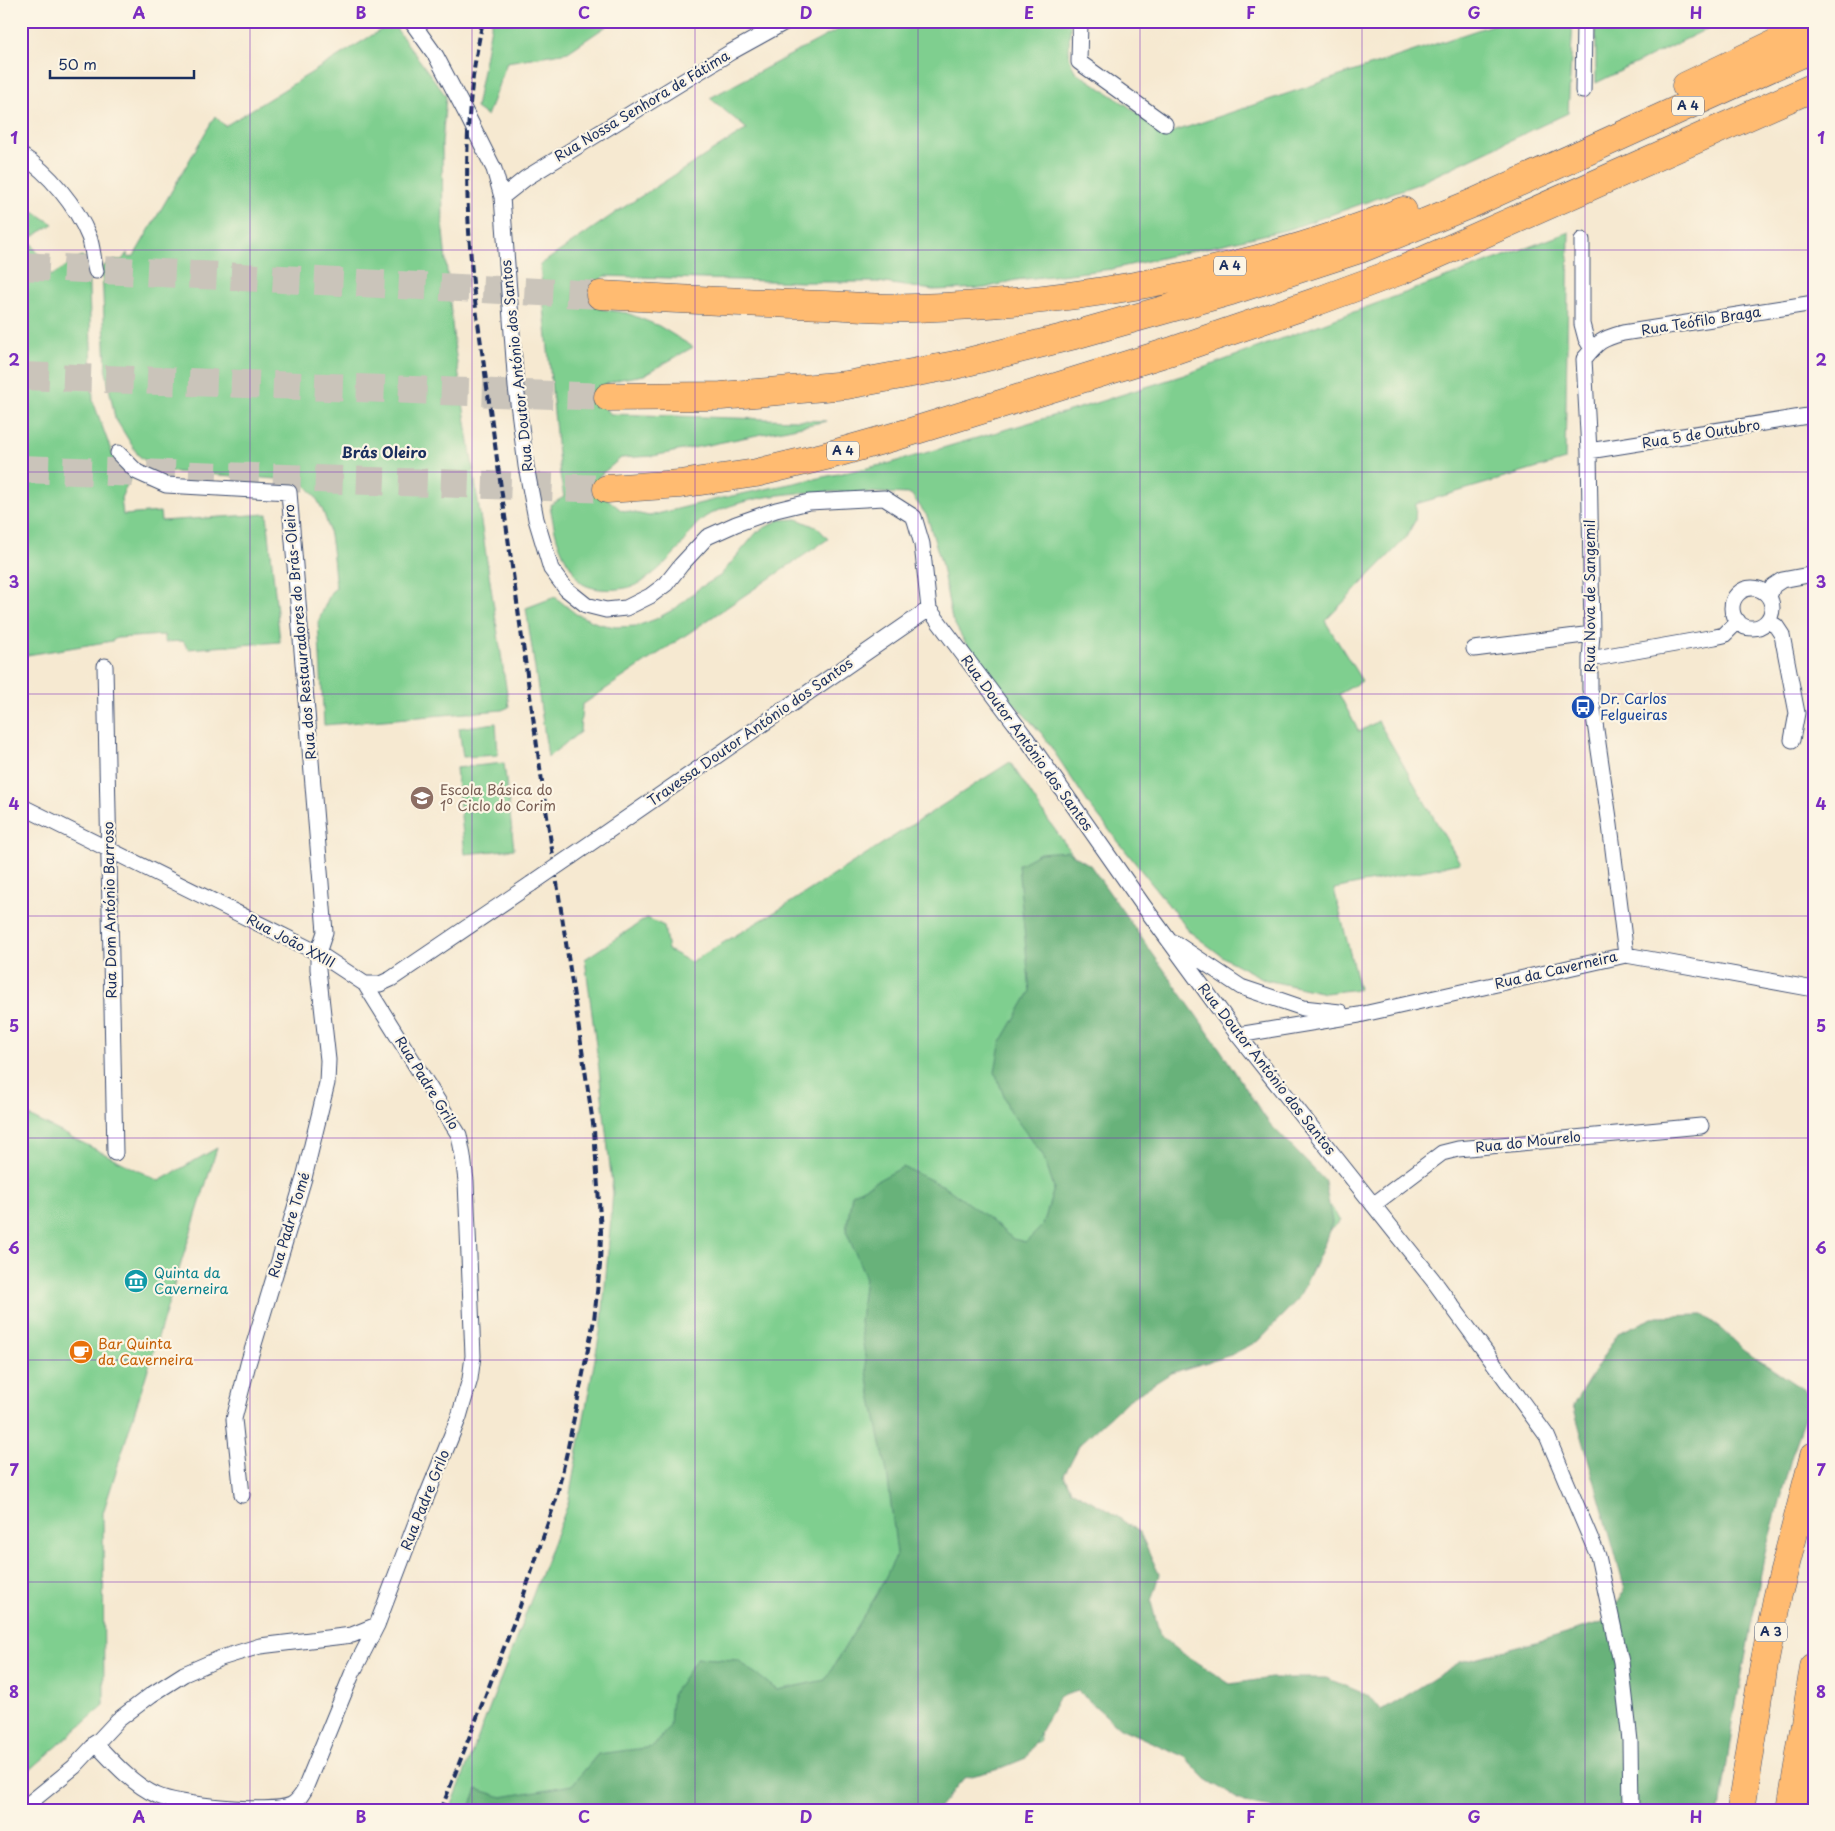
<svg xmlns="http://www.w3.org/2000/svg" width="1835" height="1831" font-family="'Playpen Sans',sans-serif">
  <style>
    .green { fill: #7fcf8f; stroke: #4d7f76 }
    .forest { fill: #67b27a; stroke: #41706c }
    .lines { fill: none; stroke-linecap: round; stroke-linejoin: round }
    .motorway-tunnel { stroke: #cac4ba; stroke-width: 28; stroke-dasharray: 28 14; stroke-linecap: butt }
    .minor-casing { stroke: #3c4b6f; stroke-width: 17 }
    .motorway-casing { stroke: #3c4b6f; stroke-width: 29 }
    .minor { stroke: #fff; stroke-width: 15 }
    .motorway { stroke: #ffbb71; stroke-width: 28 }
    .rail { stroke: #1b2f5e; stroke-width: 4; stroke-dasharray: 8 4; stroke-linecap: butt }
    .minor-bridge-casing { stroke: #3c4b6f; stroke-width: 17; stroke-linecap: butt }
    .minor-bridge { stroke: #fff; stroke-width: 15 }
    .grid { fill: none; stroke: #7b2cbf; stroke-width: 1; stroke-opacity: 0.55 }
    .labels { text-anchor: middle; stroke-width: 4.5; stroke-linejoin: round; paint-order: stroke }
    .shield { fill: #fcf5e5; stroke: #5e6a86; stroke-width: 1 }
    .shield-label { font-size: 12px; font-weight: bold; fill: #1b2f5e }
    .street-label { font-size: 14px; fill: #1b2f5e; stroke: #fcf5e5 }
    .transit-label { font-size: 14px; fill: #164399; stroke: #fcf5e5; text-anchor: start }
    .education-label { font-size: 14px; fill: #785e54; stroke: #fcf5e5; text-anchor: start }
    .culture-label { font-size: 14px; fill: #0d838f; stroke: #fcf5e5; text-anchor: start }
    .food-label { font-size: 14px; fill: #c56008; stroke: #fcf5e5; text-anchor: start }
    .neighbourhood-label { font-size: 15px; font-weight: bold; fill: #1b2f5e; stroke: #fcf5e5 }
    .neatline { fill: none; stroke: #7b2cbf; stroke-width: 2 }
    .grid-label { font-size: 16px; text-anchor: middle; font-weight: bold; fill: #7b2cbf }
  </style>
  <rect width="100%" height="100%" fill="#fcf5e5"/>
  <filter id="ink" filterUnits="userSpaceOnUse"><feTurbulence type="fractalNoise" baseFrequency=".02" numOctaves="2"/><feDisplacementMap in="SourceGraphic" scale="10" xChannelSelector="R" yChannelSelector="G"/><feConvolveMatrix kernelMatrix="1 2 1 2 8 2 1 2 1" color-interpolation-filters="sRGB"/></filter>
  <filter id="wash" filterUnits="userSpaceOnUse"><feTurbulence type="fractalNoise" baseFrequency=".0096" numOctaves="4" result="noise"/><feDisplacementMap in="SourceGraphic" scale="20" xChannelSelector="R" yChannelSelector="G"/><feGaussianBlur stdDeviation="1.12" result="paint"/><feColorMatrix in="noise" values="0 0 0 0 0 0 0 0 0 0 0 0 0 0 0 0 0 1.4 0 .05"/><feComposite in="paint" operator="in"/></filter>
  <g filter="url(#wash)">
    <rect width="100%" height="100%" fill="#f6e9d1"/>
    <!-- green -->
    <path class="green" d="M 492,21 L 614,21 L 568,52 L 507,62 L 487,116 L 476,108 Z
      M 854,21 L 1071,21 C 1070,38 1065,58 1076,72 L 1128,106 L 1164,135 L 1504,21 L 1573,21 L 1568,113 L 1415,185 L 1290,229 L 1112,269 L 1016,280 L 985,288 L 933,290 L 878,282 L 802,282 L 605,276 L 590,288 L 601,309 L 627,313 L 659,326 L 693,347 L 644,375 L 621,379 L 606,384 L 604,408 L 611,414 L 827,421 L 653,456 L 621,458 L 599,476 L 598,491 L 621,510 L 649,516 L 722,498 L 891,463 L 1083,407 L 1184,375 L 1569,232 L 1565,460 L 1416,504 L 1415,521 L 1405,539 L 1325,621 L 1362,681 L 1339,694 L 1359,732 L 1378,721 L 1460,863 L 1334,889 L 1359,989 L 1325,993 L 1266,980 L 1226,959 L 1190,932 L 1090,806 L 1043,735 L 984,671 L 963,639 L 952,619 L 941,562 L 927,516 L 911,494 C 847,492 780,486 719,510 C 690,521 690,539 671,557 C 663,566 652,575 642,582 C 628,591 593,593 580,582 C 577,578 574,573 572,569 C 558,550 554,529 550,505 L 564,497 L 560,475 L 540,265 L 618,211 L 747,129 L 710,98 Z
      M 1596,21 L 1723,21 L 1596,83 Z
      M 392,23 L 446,96 L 442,143 L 443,231 L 454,343 L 509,707 L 502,710 L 324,725 L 318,622 L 331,592 L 336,588 C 332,555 333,511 306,486 C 303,483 296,481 292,480 L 176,472 L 155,468 L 138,455 L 115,418 L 106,372 L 102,267 L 116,260 L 122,260 L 127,253 L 129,258 L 134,256 L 215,116 L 225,126 Z
      M 21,209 L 36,213 L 53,224 L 29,239 L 51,276 L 82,256 L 88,263 L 93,401 L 117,467 L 131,476 L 121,498 L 123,515 L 160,512 L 161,521 L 267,514 L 280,642 L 188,649 L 183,641 L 165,642 L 164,635 L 117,638 L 112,641 L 21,656 Z
      M 797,519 L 818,528 L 828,539 L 582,705 L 580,732 L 548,757 L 526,608 L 555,597 L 576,614 L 599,624 L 616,627 L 637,626 L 656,619 L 676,608 L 698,589 L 720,576 L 757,532 L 779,520 Z
      M 496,723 L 498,755 L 463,757 L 459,728 Z
      M 1010,762 L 1050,823 L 1341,1221 L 1184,1346 L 1060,1449 L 1021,1506 L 1040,1741 L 851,1806 L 851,1810 L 450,1810 L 568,1504 L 602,1321 L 613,1193 L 598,1061 L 585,959 L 647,918 L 664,926 L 668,950 L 691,962 L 785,906 Z
      M 504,763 L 514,849 L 465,854 L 456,768 Z
      M 21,1112 L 159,1181 L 217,1148 L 103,1513 L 104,1705 L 21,1778 Z"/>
    <!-- forest -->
    <path class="forest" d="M 1067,851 L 1090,865 L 1220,1049 L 1268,1122 L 1325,1181 L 1332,1223 L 1321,1252 L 1298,1299 L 1258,1341 L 1231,1355 L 1171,1373 L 1127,1401 L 1080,1444 L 1064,1475 L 1071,1490 L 1111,1512 L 1140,1533 L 1159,1574 L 1151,1602 L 1160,1636 L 1182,1653 L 1230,1684 L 1271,1678 L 1326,1678 L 1370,1696 L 1382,1711 L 1460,1662 L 1536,1642 L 1606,1621 L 1625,1589 L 1573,1405 L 1618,1333 L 1657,1316 L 1703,1315 L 1722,1329 L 1745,1351 L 1813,1396 L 1792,1455 L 1765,1553 L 1734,1716 L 1720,1810 L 1285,1810 L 1244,1803 L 1206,1779 L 1185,1757 L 1120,1728 L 1078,1691 L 1059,1697 L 1026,1758 L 999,1769 L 964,1778 L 937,1810 L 469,1810 L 477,1789 L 502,1797 L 572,1785 L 598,1754 L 653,1747 L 670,1726 L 672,1695 L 697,1658 L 738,1660 L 777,1690 L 825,1680 L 877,1594 L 897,1554 L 887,1472 L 869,1385 L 860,1322 L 865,1276 L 846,1231 L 852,1194 L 903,1167 L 944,1186 L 988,1218 L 1013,1239 L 1026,1242 L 1043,1225 L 1054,1188 L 1043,1155 L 1009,1110 L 995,1072 L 1000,1044 L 1030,992 L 1018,865 L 1040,853 Z"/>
  </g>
  <g filter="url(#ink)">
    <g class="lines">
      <!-- motorway-tunnel -->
      <path class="motorway-tunnel" d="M 21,266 L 600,295
        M 21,376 L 608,397
        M 21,469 L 607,489"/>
      <!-- minor casing -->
      <g class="minor-casing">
        <path id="minor" d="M 411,21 L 436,56 L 468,117 L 494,169 L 502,197 L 516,387 L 526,466 L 536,519 L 551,569 L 566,589 L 586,605 L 606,610 L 626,608 L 650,596 L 666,584 L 681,565 L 707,537 L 736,524 L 776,510 L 809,502 L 884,498 L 914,517 L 922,544 L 929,609 L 1026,738 L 1143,905 L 1238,1035 L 1433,1280 L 1547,1436 L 1598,1556 L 1621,1662 L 1630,1741 L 1631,1810
          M 1080,21 L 1079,62 L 1165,124
          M 1583,91 L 1584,21
          M 21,155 C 49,172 77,207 89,237 C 93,248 93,260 96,271
          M 502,197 L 526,178 L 731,52 L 787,21
          M 1582,240 L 1582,324 L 1586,339 L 1592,349
          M 1589,451 L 1814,415
          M 118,453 L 137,472 L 166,485 L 289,492 L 325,932 L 318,953 L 318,969 L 328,1060 L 327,1083 L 304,1178 L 248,1364 L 234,1419 L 242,1495
          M1732 608a20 20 0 1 1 40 0a20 20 0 1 1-40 0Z
          M 1769,597 L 1773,586 L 1782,580 L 1814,574
          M 1767,621 L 1776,626 L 1782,635 L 1797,713 L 1792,740
          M 1474,649 L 1592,634
          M 1590,659 L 1715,637 L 1724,635 L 1738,621
          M 105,666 L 115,1153
          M 21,806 L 318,953 L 365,984 L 380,984 L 391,979 L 531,884
          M 572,856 L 929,609
          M 1175,943 L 1241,987 L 1303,1008 L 1340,1012
          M 1626,955 L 1610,825 L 1590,689 L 1590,659 L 1592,634 L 1589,451 L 1584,359 C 1598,342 1601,339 1623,333 L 1814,303
          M 1238,1035 L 1359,1015 L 1626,955 L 1814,989
          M 1373,1205 L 1442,1153 L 1458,1149 L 1701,1126
          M 95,1743 C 113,1762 132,1784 156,1795 C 176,1805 271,1814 291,1805 C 297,1802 301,1796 304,1791 L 352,1674 L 377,1625 L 415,1525 L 459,1417 L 470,1379 L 473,1356 L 466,1181 L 463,1156 L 459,1135 L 365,984
          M 21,1810 L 74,1767 L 118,1720 L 151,1695 L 184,1674 L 221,1658 L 260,1646 L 352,1635 L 377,1625"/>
      </g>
      <!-- motorway casing -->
      <g class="motorway-casing">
        <path id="motorway" d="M 1686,86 L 1814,25
          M 600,295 C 675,299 750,303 825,305 C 855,306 885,309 915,308 C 1081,303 1248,272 1403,211
          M 608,397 L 721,396 L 847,385 L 955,365 L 1071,336 L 1231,291 L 1360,249 L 1473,203 L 1814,48
          M 607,489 L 680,484 L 756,473 L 826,456 L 907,433 L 1175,350 L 1318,301 L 1402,270 L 1814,87
          M 1741,1810 L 1763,1670 L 1778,1594 L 1814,1456
          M 1791,1810 L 1814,1667"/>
      </g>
      <!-- minor -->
      <use href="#minor" class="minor"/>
      <!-- motorway -->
      <use href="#motorway" class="motorway"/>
      <!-- rail -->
      <path class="rail" d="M 441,1810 L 519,1609 L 556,1499 L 567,1452 L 594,1320 L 600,1265 L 601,1231 L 594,1130 L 544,796 L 474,294 C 465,201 462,113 483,21"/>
      <!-- minor-bridge casing -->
      <g class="minor-bridge-casing">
        <path id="minor-bridge" d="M 531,884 L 572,856"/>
      </g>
      <!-- minor-bridge -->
      <use href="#minor-bridge" class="minor-bridge"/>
    </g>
  </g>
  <!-- grid -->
  <path class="grid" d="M 250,21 L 250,1810M 472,21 L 472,1810M 695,21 L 695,1810M 918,21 L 918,1810M 1140,21 L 1140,1810M 1362,21 L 1362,1810M 1585,21 L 1585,1810M 21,250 L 1814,250M 21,472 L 1814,472M 21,694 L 1814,694M 21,916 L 1814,916M 21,1138 L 1814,1138M 21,1360 L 1814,1360M 21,1582 L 1814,1582"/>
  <!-- icons -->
  <defs>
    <g id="bus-disc" transform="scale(1.25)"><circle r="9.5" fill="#1a4fb4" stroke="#fcf5e5"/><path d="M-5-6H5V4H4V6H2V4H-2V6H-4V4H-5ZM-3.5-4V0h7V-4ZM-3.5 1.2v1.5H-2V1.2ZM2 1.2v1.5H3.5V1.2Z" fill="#fff"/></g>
    <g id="school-disc" transform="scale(1.25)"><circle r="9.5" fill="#8d6e63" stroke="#fcf5e5"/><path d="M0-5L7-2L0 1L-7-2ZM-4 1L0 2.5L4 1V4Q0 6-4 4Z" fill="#fff"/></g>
    <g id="museum-disc" transform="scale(1.25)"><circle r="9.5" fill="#0f9aa8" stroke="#fcf5e5"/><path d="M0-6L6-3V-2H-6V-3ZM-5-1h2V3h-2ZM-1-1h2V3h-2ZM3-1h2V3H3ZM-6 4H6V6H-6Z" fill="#fff"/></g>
    <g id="cafe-disc" transform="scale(1.25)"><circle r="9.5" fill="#e8710a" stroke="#fcf5e5"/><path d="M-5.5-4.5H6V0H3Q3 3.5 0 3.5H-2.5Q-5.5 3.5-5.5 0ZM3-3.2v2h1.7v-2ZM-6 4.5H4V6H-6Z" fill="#fff"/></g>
  </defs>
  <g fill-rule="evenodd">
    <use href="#bus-disc" x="1583" y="707"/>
    <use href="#school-disc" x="422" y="798"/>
    <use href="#museum-disc" x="136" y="1281"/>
    <use href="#cafe-disc" x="81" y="1352"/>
  </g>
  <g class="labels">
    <!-- shield labels -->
    <g class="shield">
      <rect x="1672" y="96.5" width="32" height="19" rx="4"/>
      <rect x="1214" y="256.5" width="32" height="19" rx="4"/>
      <rect x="827" y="441.5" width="32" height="19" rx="4"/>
      <rect x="1755" y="1622.5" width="32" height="19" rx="4"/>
    </g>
    <g class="shield-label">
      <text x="1688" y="110">A 4</text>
      <text x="1230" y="270">A 4</text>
      <text x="843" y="455">A 4</text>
      <text x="1771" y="1636">A 3</text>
    </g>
    <!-- street labels -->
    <g class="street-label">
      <text transform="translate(642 106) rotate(-31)" y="5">Rua Nossa Senhora de Fátima</text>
      <text transform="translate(1701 321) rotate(-9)" y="5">Rua Teófilo Braga</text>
      <text transform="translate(517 366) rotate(-96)" y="5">Rua Doutor António dos Santos</text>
      <text transform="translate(1701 434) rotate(-9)" y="5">Rua 5 de Outubro</text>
      <text transform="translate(1590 596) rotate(-90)" y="5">Rua Nova de Sangemil</text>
      <text transform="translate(300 632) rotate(-95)" y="5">Rua dos Restauradores do Brás-Oleiro</text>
      <text transform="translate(750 732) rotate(-35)" y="5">Travessa Doutor António dos Santos</text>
      <text transform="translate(1027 743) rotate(54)" y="5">Rua Doutor António dos Santos</text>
      <text transform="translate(110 910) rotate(-91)" y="5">Rua Dom António Barroso</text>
      <text transform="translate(291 941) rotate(28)" y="5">Rua João XXIII</text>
      <text transform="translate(1556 970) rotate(-13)" y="5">Rua da Caverneira</text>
      <text transform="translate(1267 1069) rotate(52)" y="5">Rua Doutor António dos Santos</text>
      <text transform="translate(427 1083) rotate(58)" y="5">Rua Padre Grilo</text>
      <text transform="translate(1528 1142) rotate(-6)" y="5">Rua do Mourelo</text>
      <text transform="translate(289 1225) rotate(-73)" y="5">Rua Padre Tomé</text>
      <text transform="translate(425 1500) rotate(-68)" y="5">Rua Padre Grilo</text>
    </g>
    <!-- transit labels -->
    <g class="transit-label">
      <text x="1600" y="704">Dr. Carlos<tspan x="1600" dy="16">Felgueiras</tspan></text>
    </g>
    <!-- education labels -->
    <g class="education-label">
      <text x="440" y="795">Escola Básica do<tspan x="440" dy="16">1º Ciclo do Corim</tspan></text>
    </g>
    <!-- culture labels -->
    <g class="culture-label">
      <text x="154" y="1278">Quinta da<tspan x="154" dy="16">Caverneira</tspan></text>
    </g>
    <!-- food labels -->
    <g class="food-label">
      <text x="98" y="1349">Bar Quinta<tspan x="98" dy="16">da Caverneira</tspan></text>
    </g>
    <!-- neighbourhood labels -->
    <g class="neighbourhood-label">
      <text x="384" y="458">Brás Oleiro</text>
    </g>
  </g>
  <!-- margin -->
  <rect width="1835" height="1831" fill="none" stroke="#fcf5e5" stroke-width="55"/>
  <!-- scale -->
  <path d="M50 70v8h144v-8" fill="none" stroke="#1b2f5e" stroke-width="2.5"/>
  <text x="58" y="70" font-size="15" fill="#1b2f5e" stroke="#fcf5e5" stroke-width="4" paint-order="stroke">50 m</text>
  <rect x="28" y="28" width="1780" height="1776" class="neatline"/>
  <g class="grid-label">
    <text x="139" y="19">A</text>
    <text x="361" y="19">B</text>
    <text x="584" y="19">C</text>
    <text x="806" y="19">D</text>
    <text x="1029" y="19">E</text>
    <text x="1251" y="19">F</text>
    <text x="1474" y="19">G</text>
    <text x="1696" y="19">H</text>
    <text x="14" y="144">1</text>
    <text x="1821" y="144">1</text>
    <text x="14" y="366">2</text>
    <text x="1821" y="366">2</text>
    <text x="14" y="588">3</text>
    <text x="1821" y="588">3</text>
    <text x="14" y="810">4</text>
    <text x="1821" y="810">4</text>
    <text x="14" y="1032">5</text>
    <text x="1821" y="1032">5</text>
    <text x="14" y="1254">6</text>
    <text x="1821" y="1254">6</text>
    <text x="14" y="1476">7</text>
    <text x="1821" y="1476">7</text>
    <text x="14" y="1698">8</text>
    <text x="1821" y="1698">8</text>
    <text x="139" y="1823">A</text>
    <text x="361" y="1823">B</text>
    <text x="584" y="1823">C</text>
    <text x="806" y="1823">D</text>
    <text x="1029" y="1823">E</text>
    <text x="1251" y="1823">F</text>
    <text x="1474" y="1823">G</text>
    <text x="1696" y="1823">H</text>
  </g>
</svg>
